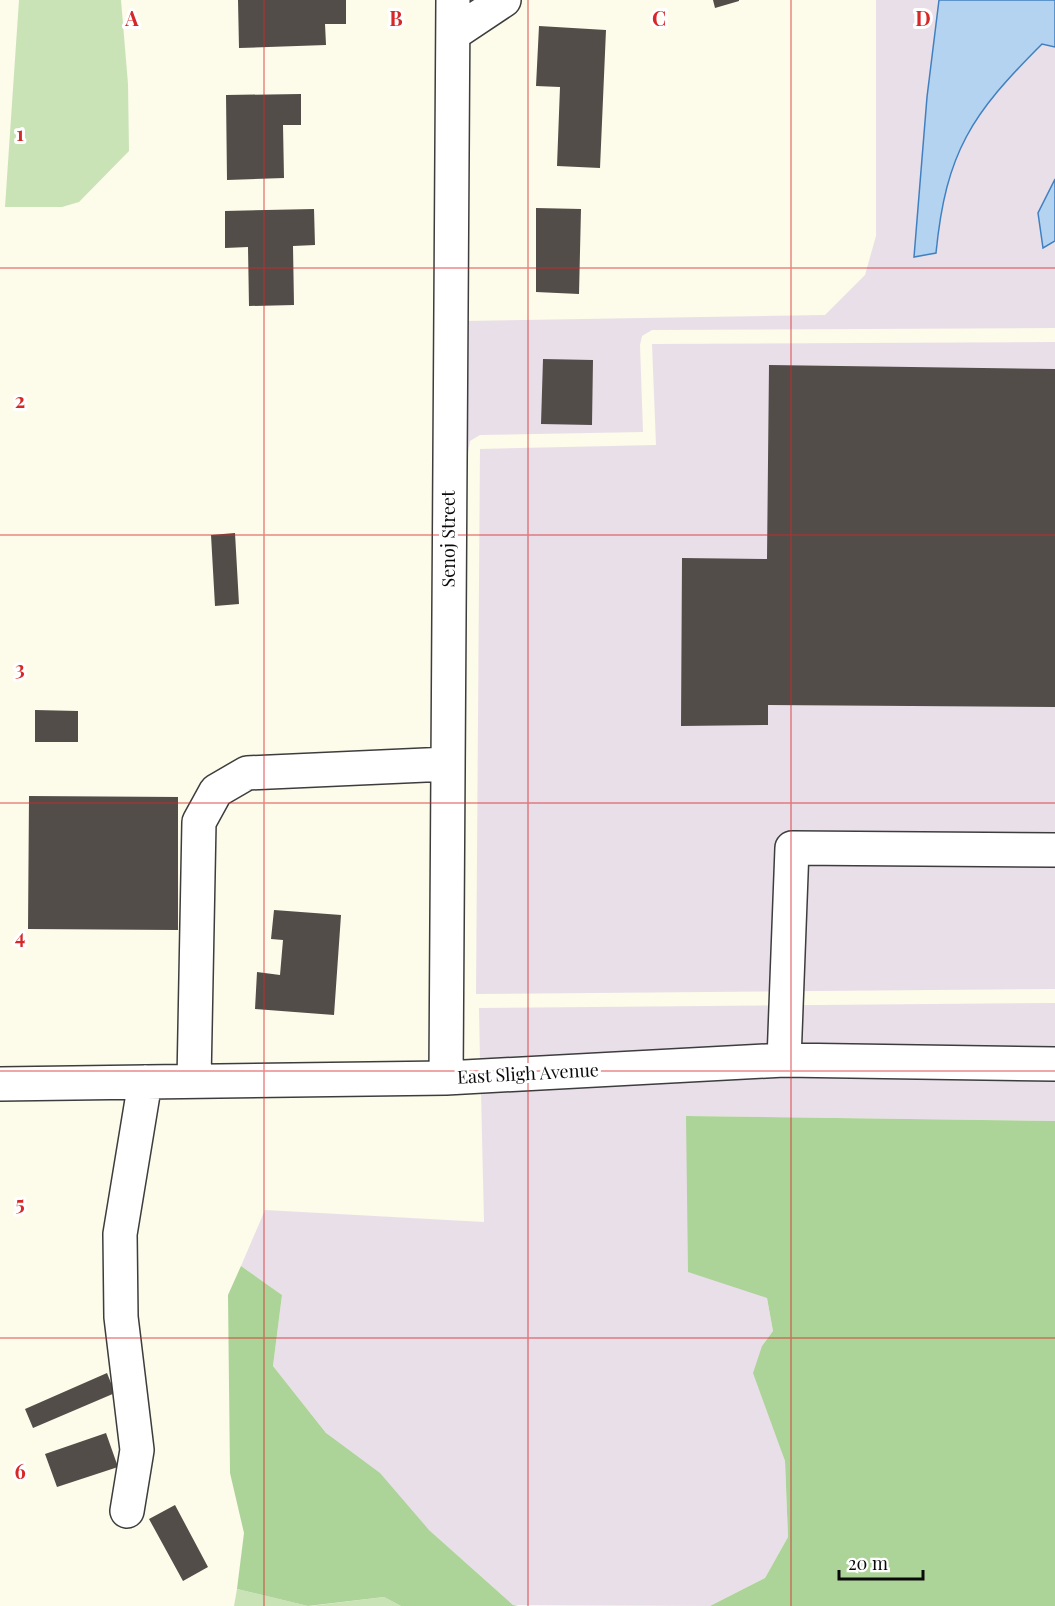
<svg xmlns="http://www.w3.org/2000/svg" width="1055" height="1606" font-family="'Playfair Display',serif">
  <style>
    .industrial { fill: #e9dfe9 }
    .green { fill: #c9e3b7 }
    .forest { fill: #acd398 }
    .water { fill: #b3d3f0; stroke: #4180c0; stroke-width: 1.5 }
    .building { fill: #524d48 }
    .lines { fill: none; stroke-linecap: round; stroke-linejoin: round }
    .minor-casing { stroke: #3d3d3d; stroke-width: 36 }
    .minor { stroke: #fff; stroke-width: 33 }
    .grid { fill: none; stroke: #d62828; stroke-width: 1.5; stroke-opacity: 0.55 }
    .labels { text-anchor: middle; stroke-width: 6; stroke-linejoin: round; paint-order: stroke }
    .street-label { font-size: 18px; fill: #0a0a0a; stroke: #fff }
    .grid-label { font-size: 20px; text-anchor: middle; font-weight: bold; fill: #d62828; stroke: #fff; stroke-width: 6; stroke-linejoin: round; paint-order: stroke }
  </style>
  <rect width="100%" height="100%" fill="#fdfbea"/>
  <!-- industrial -->
  <path class="industrial" d="M 876,0 L 939,0 L 927,97 L 936,252 L 940,208 L 950,173 L 971,124 L 1002,84 L 1042,44 L 1055,47 L 1055,179 L 1038,213 L 1043,248 L 1055,241 L 1055,328 L 652,330 L 642,336 L 640,345 L 643,432 L 480,435 L 470,441 L 468,452 L 465,321 L 825,315 L 865,275 L 876,236 Z
    M 1055,342 L 1055,989 L 476,994 L 480,449 L 656,445 L 652,344 Z
    M 1055,1003 L 1055,1047 L 798,1043 L 480,1060 L 479,1008 Z
    M 784,1076 L 1055,1080 L 1055,1121 L 686,1116 L 767,1298 L 773,1331 L 762,1346 L 772,1421 L 785,1461 L 788,1537 L 765,1578 L 710,1606 L 513,1605 L 429,1530 L 326,1433 L 273,1366 L 282,1295 L 241,1266 L 265,1210 L 484,1222 L 481,1092 Z"/>
  <!-- green -->
  <path class="green" d="M 19,0 L 121,0 L 128,84 L 129,151 L 79,202 L 62,207 L 5,207 Z
    M 237,1589 L 308,1606 L 234,1606 Z
    M 384,1597 L 401,1606 L 310,1606 Z"/>
  <!-- forest -->
  <path class="forest" d="M 686,1116 L 1055,1121 L 1055,1606 L 710,1606 L 765,1578 L 788,1537 L 785,1461 L 753,1373 L 762,1346 L 773,1331 L 767,1298 L 688,1272 Z
    M 241,1266 L 282,1295 L 273,1366 L 326,1433 L 380,1473 L 429,1530 L 513,1605 L 518,1606 L 401,1606 L 384,1597 L 308,1606 L 237,1589 L 244,1533 L 230,1473 L 228,1295 Z"/>
  <!-- water -->
  <path class="water" d="M 939,0 L 1055,0 L 1055,47 L 1042,44 C 972,114 946,151 936,253 L 914,257 L 927,97 Z
    M 1055,179 L 1055,241 L 1043,248 L 1038,213 Z"/>
  <!-- building -->
  <path class="building" d="M 238,0 L 346,0 L 346,24 L 325,24 L 326,45 L 239,48 Z
    M 713,0 L 739,0 L 739,1 L 715,8 Z
    M 539,26 L 606,30 L 600,168 L 557,166 L 560,87 L 536,86 Z
    M 301,94 L 301,125 L 283,125 L 284,178 L 227,180 L 226,95 Z
    M 536,208 L 581,209 L 579,294 L 536,292 Z
    M 314,209 L 315,245 L 293,246 L 294,305 L 249,306 L 248,247 L 225,248 L 225,211 Z
    M 543,359 L 593,360 L 592,425 L 541,424 Z
    M 769,365 L 1055,369 L 1055,707 L 768,705 L 768,725 L 681,726 L 682,558 L 767,559 Z
    M 235,533 L 239,604 L 215,606 L 211,535 Z
    M 35,710 L 78,711 L 78,742 L 35,742 Z
    M 29,796 L 178,797 L 178,930 L 28,929 Z
    M 274,910 L 341,915 L 334,1015 L 255,1009 L 257,972 L 280,975 L 283,940 L 271,939 Z
    M 107,1373 L 115,1393 L 33,1428 L 25,1409 Z
    M 106,1433 L 118,1467 L 57,1487 L 45,1454 Z
    M 175,1505 L 208,1567 L 183,1581 L 149,1519 Z"/>
  <g class="lines">
    <!-- minor casing -->
    <g class="minor-casing">
      <path id="minor" d="M 453,34 L 504,0
        M 784,1060 L 792,848 L 1055,850
        M 446,1078 L 453,0
        M 194,1081 L 199,822 L 216,791 L 247,773 L 448,764
        M 0,1084 L 446,1078 L 784,1060 L 1055,1064
        M 127,1511 L 137,1450 L 121,1317 L 120,1234 L 145,1082"/>
    </g>
    <!-- minor -->
    <use href="#minor" class="minor"/>
  </g>
  <!-- grid -->
  <path class="grid" d="M 264,0 L 264,1606M 528,0 L 528,1606M 791,0 L 791,1606M 0,268 L 1055,268M 0,535 L 1055,535M 0,803 L 1055,803M 0,1071 L 1055,1071M 0,1338 L 1055,1338"/>
  <g class="labels">
    <!-- street labels -->
    <g class="street-label">
      <text transform="translate(449 539) rotate(-90)" y="6">Senoj Street</text>
      <text transform="translate(528 1074) rotate(-3)" y="6">East Sligh Avenue</text>
    </g>
  </g>
  <g class="grid-label">
    <text x="132" y="26">A</text>
    <text x="396" y="26">B</text>
    <text x="659" y="26">C</text>
    <text x="923" y="26">D</text>
    <text x="20" y="141">1</text>
    <text x="20" y="408">2</text>
    <text x="20" y="676">3</text>
    <text x="20" y="944">4</text>
    <text x="20" y="1211">5</text>
    <text x="20" y="1479">6</text>
  </g>
  <!-- scale -->
  <path d="M839 1570v9h84v-9" fill="none" stroke="#0a0a0a" stroke-width="3"/>
  <text x="848" y="1570" font-size="18" fill="#0a0a0a" stroke="#ffffff" stroke-width="4.5" paint-order="stroke">20 m</text>
</svg>
